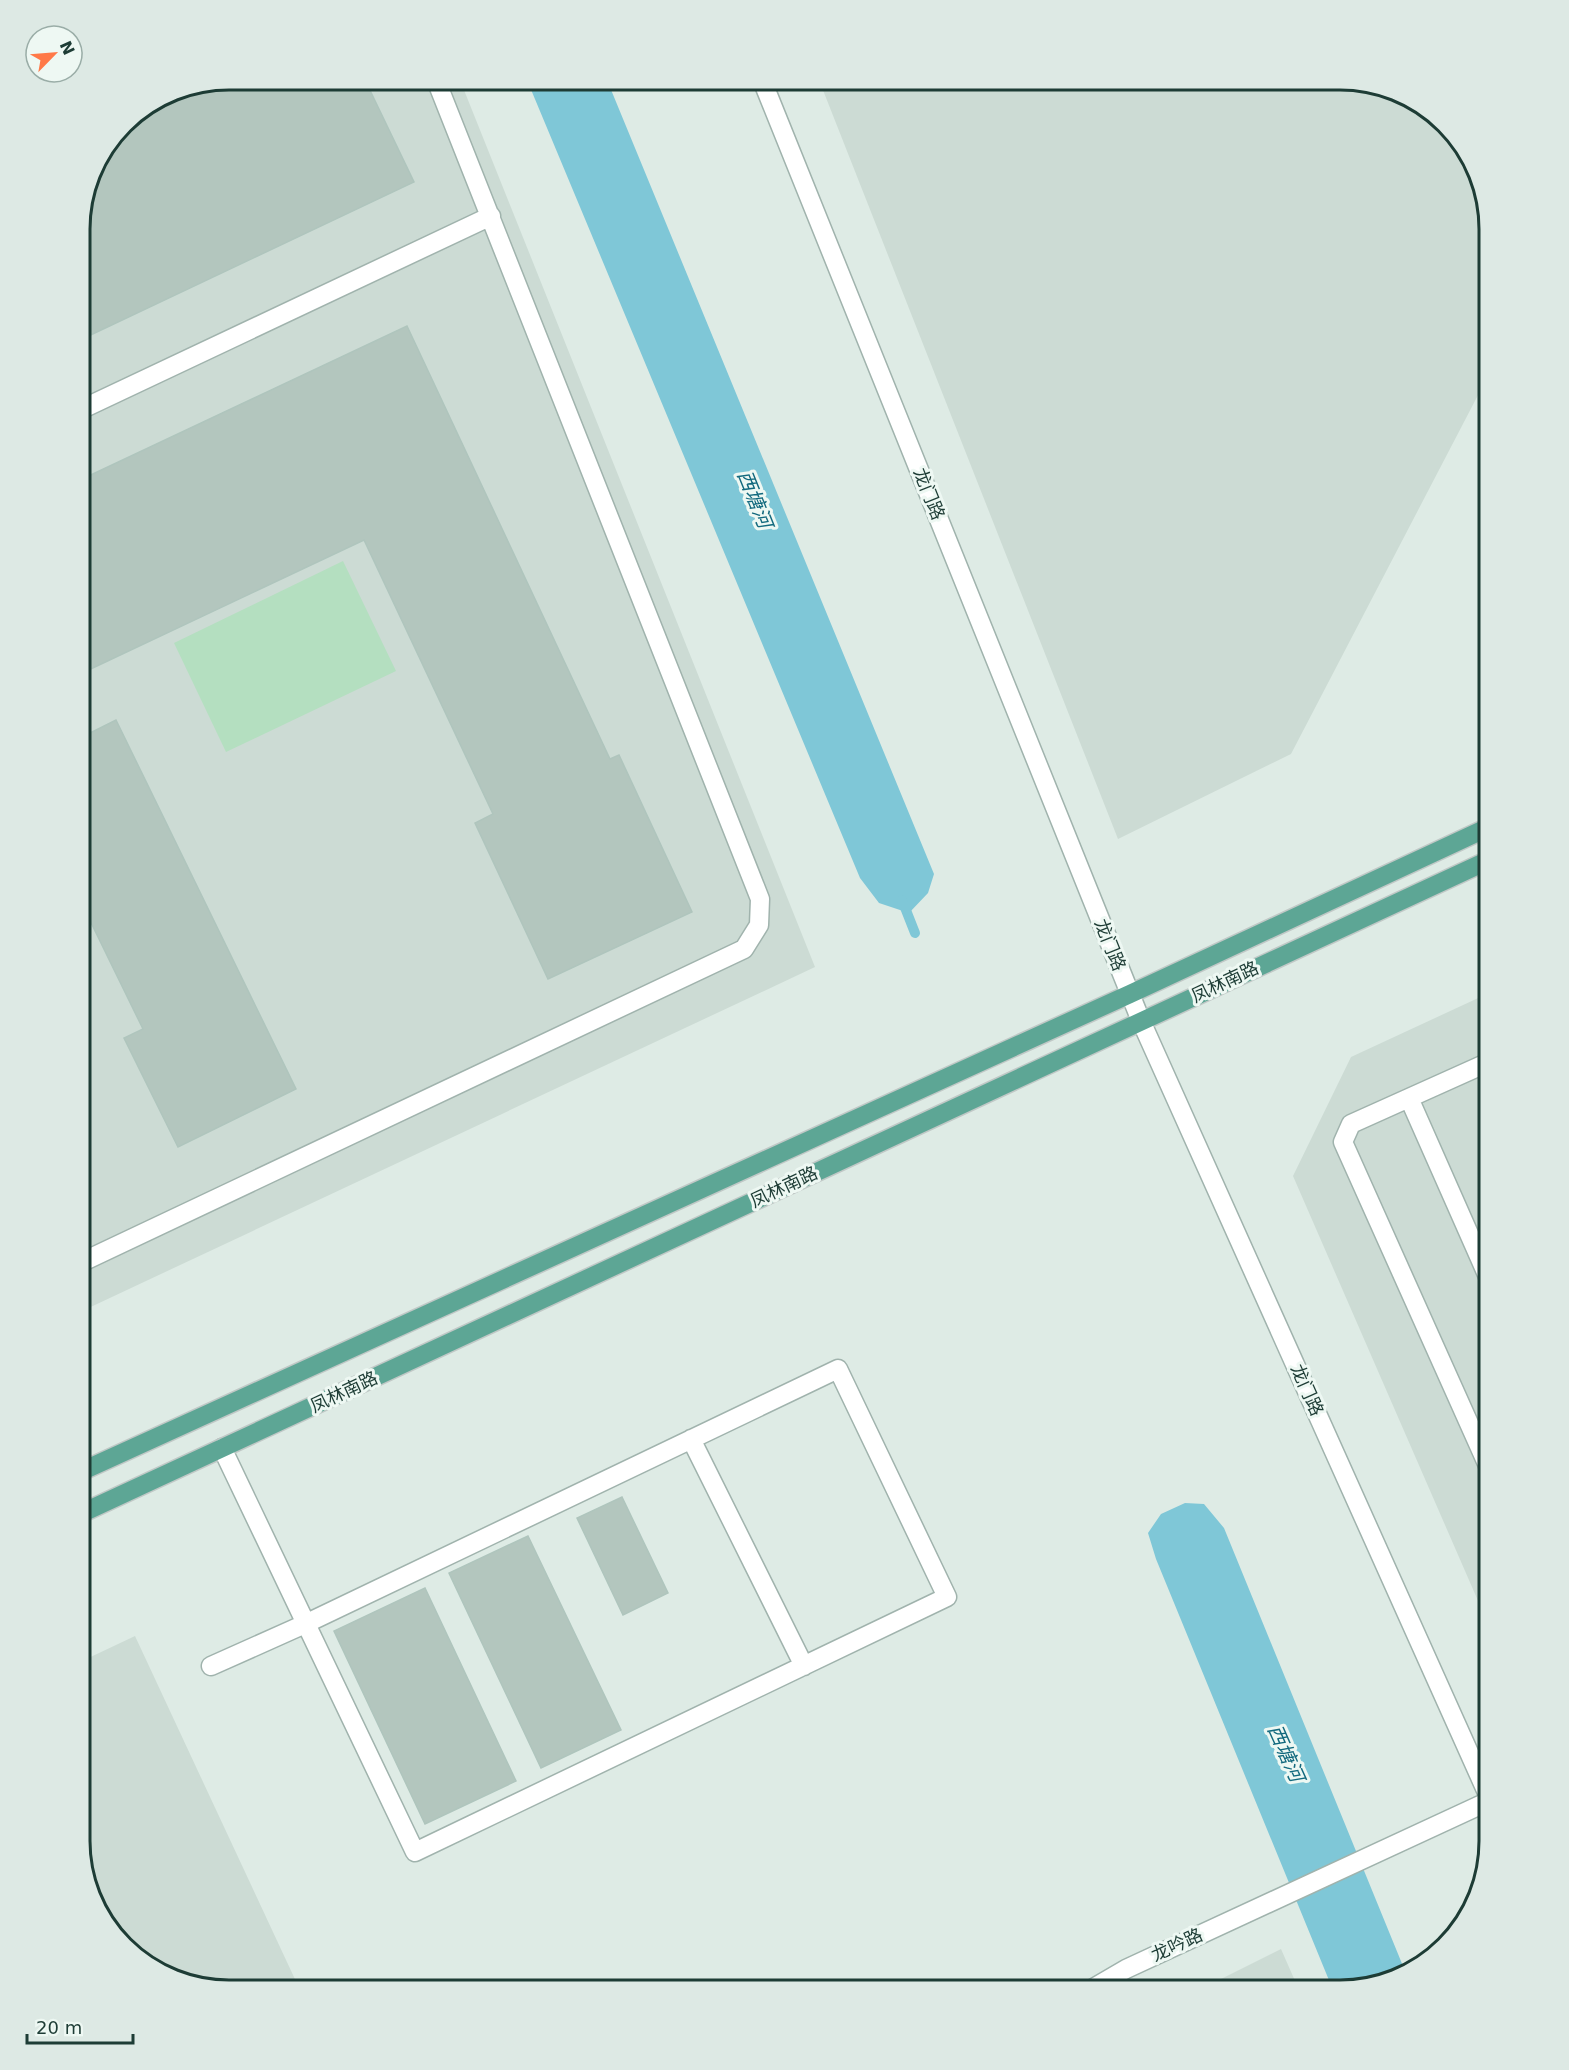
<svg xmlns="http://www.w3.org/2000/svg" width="1569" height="2070" font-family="'DejaVu Sans','Noto Sans SC',sans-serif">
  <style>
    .built { fill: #ccdbd4 }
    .green { fill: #b4dfc0 }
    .water { fill: #7fc7d7 }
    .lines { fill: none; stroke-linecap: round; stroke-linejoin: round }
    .stream { stroke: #7fc7d7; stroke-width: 10 }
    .building { fill: #b3c6be; stroke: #afc5bd; stroke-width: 1.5 }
    .minor-casing { stroke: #a0b3ad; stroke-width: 21 }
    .major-casing { stroke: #c0c8c6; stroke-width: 21 }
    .minor { stroke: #fff; stroke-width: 18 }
    .major { stroke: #5da695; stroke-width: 18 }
    .labels { text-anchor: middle; stroke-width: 6; stroke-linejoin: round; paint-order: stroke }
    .street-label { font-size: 18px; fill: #1d3c35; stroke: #eef8f3 }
    .water-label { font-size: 20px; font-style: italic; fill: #12697e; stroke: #eef8f3 }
    .rim { fill: none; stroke: #1d3c35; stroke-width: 3 }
  </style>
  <rect width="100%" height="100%" fill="#deebe5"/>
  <!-- built -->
  <path class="built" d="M 229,80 L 460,80 L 815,967 L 80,1312 L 80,219 L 95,163 L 130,117 L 172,91 Z
    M 819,80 L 1350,80 L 1415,100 L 1465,146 L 1489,229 L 1489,374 L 1291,754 L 1118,839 Z
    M 1489,993 L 1489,1626 L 1293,1176 L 1351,1057 Z
    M 135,1636 L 300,1990 L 229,1990 L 155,1971 L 104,1924 L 80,1841 L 80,1662 Z
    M 1281,1949 L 1299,1990 L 1199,1990 Z"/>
  <!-- green -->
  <path class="green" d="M 343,561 L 396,671 L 226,752 L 174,643 Z"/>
  <!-- water -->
  <path class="water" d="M 527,80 L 607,80 L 934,874 L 928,893 L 909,913 L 879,903 L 860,878 Z
    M 1185,1503 L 1204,1504 L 1224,1528 L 1405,1971 L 1340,1990 L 1333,1990 L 1156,1559 L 1148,1533 L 1161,1514 Z"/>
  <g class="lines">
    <!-- stream -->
    <path class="stream" d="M 902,900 L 915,933"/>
  </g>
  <!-- building -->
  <path class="building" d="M 229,80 L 365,80 L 414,182 L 80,340 L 80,219 L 95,163 L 130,117 L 172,91 Z
    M 407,326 L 610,759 L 619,755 L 692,912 L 548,979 L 475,823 L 493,814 L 364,540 L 80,674 L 80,480 Z
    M 116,720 L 296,1089 L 178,1147 L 124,1038 L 143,1029 L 80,900 L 80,738 Z
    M 622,1497 L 668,1593 L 623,1615 L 577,1518 Z
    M 528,1536 L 621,1730 L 541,1768 L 449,1573 Z
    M 425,1588 L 516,1781 L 425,1824 L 334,1631 Z"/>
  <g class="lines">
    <!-- minor casing -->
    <g class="minor-casing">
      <path id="minor" d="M 762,80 L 1141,1021 L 1489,1797
        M 80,410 L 491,216
        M 1409,1098 L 1489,1279
        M 80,1263 L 744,949 L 759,925 L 760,899 L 436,80
        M 691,1439 L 804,1666
        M 1489,1468 L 1343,1142 L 1351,1124 L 1489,1062
        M 211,1666 L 305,1624 L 838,1369 L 947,1597 L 415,1852 L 222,1448
        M 1090,1990 L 1126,1969 L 1489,1801"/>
    </g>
    <!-- major casing -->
    <g class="major-casing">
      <path id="major" d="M 80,1472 L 1130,994 L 1489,827
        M 80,1514 L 1489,860"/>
    </g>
    <!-- minor -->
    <use href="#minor" class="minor"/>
    <!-- major -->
    <use href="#major" class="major"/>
  </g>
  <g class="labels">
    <!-- street labels -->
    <g class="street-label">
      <text transform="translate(929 494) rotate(68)" y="6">龙门路</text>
      <text transform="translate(1110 945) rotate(68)" y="6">龙门路</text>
      <text transform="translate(1225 982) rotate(-25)" y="6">凤林南路</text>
      <text transform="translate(784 1187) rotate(-25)" y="6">凤林南路</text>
      <text transform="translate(1307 1390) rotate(66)" y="6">龙门路</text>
      <text transform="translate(344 1392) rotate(-25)" y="6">凤林南路</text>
      <text transform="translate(1177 1945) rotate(-25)" y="6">龙吟路</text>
    </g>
    <!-- water labels -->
    <g class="water-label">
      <text transform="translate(755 499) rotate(68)" y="7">西塘河</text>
      <text transform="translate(1286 1753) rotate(66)" y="7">西塘河</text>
    </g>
  </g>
  <!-- crop -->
  <path d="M0 0H1569V2070H0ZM229 90H1340A139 139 0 0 1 1479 229V1841A139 139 0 0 1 1340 1980H229A139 139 0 0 1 90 1841V229A139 139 0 0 1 229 90Z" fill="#dde9e4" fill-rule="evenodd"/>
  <path class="rim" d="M229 90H1340A139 139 0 0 1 1479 229V1841A139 139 0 0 1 1340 1980H229A139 139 0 0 1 90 1841V229A139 139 0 0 1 229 90Z"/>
  <!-- north arrow -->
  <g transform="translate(54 54) rotate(65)"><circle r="28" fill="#eef8f3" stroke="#9aada7" stroke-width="1.5"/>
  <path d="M0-4.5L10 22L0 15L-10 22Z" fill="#ff7948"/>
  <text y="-9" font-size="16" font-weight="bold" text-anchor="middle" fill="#1d3c35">N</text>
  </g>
  <!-- scale -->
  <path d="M27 2034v9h106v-9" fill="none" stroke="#1d3c35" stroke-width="3"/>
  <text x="36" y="2034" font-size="18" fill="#1d3c35" stroke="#eef8f3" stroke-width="4.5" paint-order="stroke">20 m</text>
</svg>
